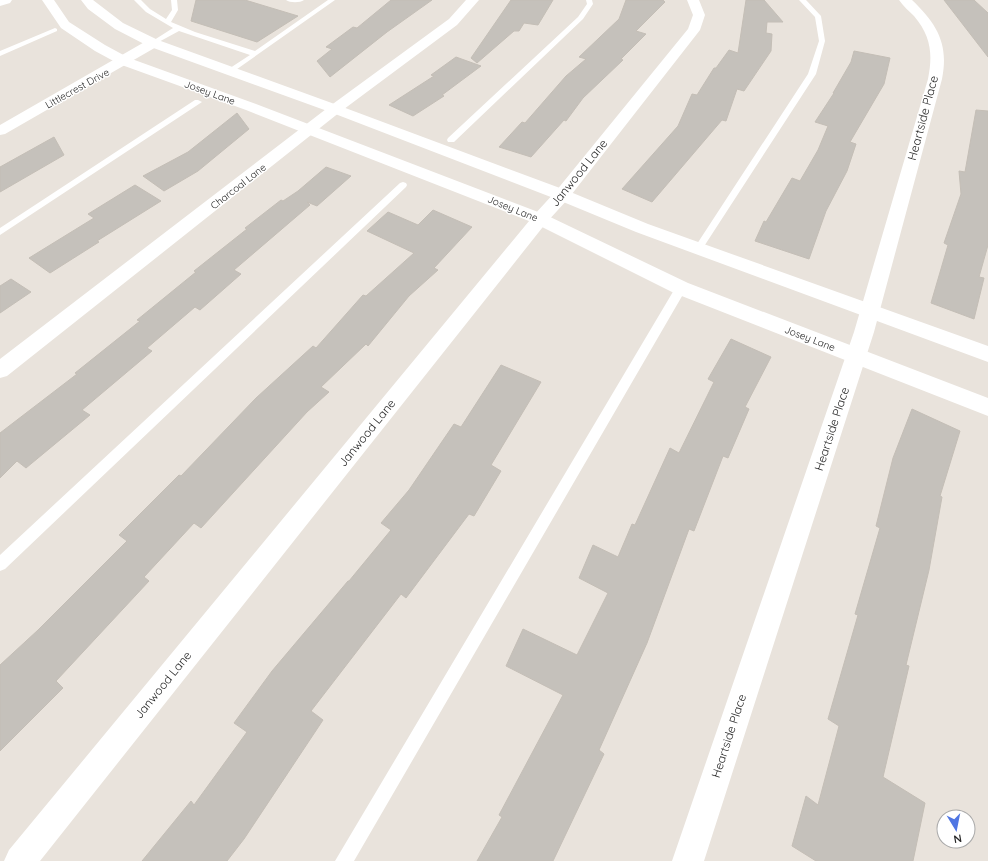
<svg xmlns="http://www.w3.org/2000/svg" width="988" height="861" font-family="Quicksand,sans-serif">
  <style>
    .building { fill: #c5c1bb; stroke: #c4beb6 }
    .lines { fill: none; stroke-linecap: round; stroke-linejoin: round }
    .lane { fill: #fff; fill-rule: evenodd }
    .street { fill: #fff; fill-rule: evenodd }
    .secondary { fill: #fff; fill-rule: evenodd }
    .labels { text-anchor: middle; stroke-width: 3; stroke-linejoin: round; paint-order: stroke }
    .far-street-label { font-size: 10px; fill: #292929; stroke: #fff }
    .street-label { font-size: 12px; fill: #292929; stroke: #fff }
  </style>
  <rect width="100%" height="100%" fill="#e9e3dc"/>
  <!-- building -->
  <path class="building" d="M 196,0 L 245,0 L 298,16 L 257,42 L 191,21 Z
    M 391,0 L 432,0 L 387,32 L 330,77 L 317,61 L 332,49 L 326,47 L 353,27 L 357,28 Z
    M 511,0 L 553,0 L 538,25 L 524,23 L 519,31 L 514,31 L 477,63 L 471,58 Z
    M 626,0 L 663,0 L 665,2 L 636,31 L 646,34 L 621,59 L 623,60 L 583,98 L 566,121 L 564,120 L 531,157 L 499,147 L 522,122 L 525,123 L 566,76 L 586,59 L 579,57 L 619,19 Z
    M 746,0 L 764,0 L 783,22 L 767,22 L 766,33 L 772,34 L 771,51 L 744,91 L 737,89 L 726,121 L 722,120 L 652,202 L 622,189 L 678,126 L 692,94 L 697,95 L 714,68 L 716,68 L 729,50 L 738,53 Z
    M 944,0 L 974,0 L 988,13 L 988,57 Z
    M 854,51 L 890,58 L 884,84 L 850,142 L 856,144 L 847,171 L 826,211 L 809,259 L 755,241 L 764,221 L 766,222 L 792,178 L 800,181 L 818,150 L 828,126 L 815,122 L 834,93 L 833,93 L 851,62 Z
    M 456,57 L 481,66 L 442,95 L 444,96 L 413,116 L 389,105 L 434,76 L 431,75 Z
    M 976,110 L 988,111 L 988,245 L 979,277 L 984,278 L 974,319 L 931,303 L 948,245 L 944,243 L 961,194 L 959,171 L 965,172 Z
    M 237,113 L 249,129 L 198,171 L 164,191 L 143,176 L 188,152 Z
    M 54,137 L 64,155 L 0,192 L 0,167 Z
    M 326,167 L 351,176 L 317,206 L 307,202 L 310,205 L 234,270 L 241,274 L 200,310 L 195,307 L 147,348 L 152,351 L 82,410 L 90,415 L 26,468 L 17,461 L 0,478 L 0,433 L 77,374 L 75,373 L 140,321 L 137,320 L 196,272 L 194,271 L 247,229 L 245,228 L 281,200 L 283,201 L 298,191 Z
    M 135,185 L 161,201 L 97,241 L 99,242 L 50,273 L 29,258 L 94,218 L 88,214 Z
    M 433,210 L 472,227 L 434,268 L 438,270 L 409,296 L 368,346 L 366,344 L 321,387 L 329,392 L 307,412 L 201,528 L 194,523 L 144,577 L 149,581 L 56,681 L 63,688 L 0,751 L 0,665 L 38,630 L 127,541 L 119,535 L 179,475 L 181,476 L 256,398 L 313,346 L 316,348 L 363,295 L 366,296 L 414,253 L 367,231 L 388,212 L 418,225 Z
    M 11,279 L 31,292 L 0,313 L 0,286 Z
    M 731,339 L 771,357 L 745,407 L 749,409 L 728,458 L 723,456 L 694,531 L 689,529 L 647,643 L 599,750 L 604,754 L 553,861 L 477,861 L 502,817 L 499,815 L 563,695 L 506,666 L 523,629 L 577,655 L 608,593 L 579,578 L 593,545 L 618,557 L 632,524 L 635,525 L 670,448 L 679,453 L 714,382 L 708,379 Z
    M 501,365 L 541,382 L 491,465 L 501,471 L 474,516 L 469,514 L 406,598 L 401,594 L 311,711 L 323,720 L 244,839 L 227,861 L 142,861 L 191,801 L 194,805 L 247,732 L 234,723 L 272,671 L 348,581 L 349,581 L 391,530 L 381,523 L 409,490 L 454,424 L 461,427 Z
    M 912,409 L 960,431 L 940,496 L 942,497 L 929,570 L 906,665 L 909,666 L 883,777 L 925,803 L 913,861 L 816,861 L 792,846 L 806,796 L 818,805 L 839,726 L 828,719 L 858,615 L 855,614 L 880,528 L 876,526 L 893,458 Z"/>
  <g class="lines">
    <!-- lane -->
    <path class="lane" d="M 134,0 L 141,0 L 150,9 L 166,19 L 172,10 L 171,0 L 177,0 L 178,10 L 171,22 L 195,32 L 255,51 L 328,0 L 335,0 L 230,74 L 226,72 L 227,70 L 250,55 L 179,31 L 155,44 L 151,44 L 151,42 L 173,28 L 146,12 Z
      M 286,0 L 304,0 C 300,3 290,3 286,0 Z
      M 586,0 L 592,0 L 593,4 L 583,19 L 454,142 L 448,142 L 447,140 L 448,138 L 578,17 L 587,4 Z
      M 799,0 L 806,0 L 821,16 L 825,41 L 816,74 L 701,251 L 695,251 L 693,249 L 695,247 L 808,74 L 819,41 L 815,17 Z
      M 55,28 L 57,29 L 57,31 L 0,56 L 0,51 Z
      M 195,100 L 198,100 L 202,102 L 0,235 L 0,228 Z
      M 403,182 L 406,183 L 407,185 L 406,187 L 5,569 L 0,571 L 0,555 L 400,183 Z
      M 681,284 L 685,285 L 686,288 L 685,291 L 354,861 L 335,861 L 677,285 Z"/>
    <!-- street -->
    <path class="street" d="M 0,0 L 12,0 L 10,3 L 0,6 Z
      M 466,0 L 479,0 L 457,25 L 340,112 L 7,376 L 0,378 L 0,359 L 330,106 L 449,19 Z
      M 687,0 L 699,0 L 705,15 L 700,30 L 568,199 L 546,223 L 40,861 L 4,861 L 9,850 L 534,215 L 556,191 L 688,29 L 693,15 Z
      M 899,0 L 912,0 C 937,24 949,44 942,79 L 874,332 L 704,861 L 672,861 L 854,332 L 928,79 C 933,54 931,36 914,16 C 909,11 903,6 899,0 Z
      M 153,39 L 158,40 L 159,43 L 158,46 L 5,134 L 0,135 L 0,125 L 148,40 Z"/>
    <!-- secondary -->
    <path class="secondary" d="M 42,0 L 54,0 L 69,22 L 105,45 L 129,58 L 256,104 L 546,215 L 688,283 L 988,398 L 988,416 L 674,293 L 534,223 L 246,110 L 119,64 L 95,51 L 61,28 Z
      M 81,0 L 93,0 L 123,23 L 158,40 L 340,106 L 568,191 L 648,224 L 988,346 L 988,362 L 636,232 L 556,199 L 330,112 L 148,46 L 115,29 L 88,9 Z"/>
  </g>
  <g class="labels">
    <!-- far-street labels -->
    <g class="far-street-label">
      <text transform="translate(77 88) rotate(-29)" y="4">Littlecrest Drive</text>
      <text transform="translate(210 92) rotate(20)" y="4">Josey Lane</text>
      <text transform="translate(238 186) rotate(-38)" y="4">Charcoal Lane</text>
      <text transform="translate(513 208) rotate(22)" y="4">Josey Lane</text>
      <text transform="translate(810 338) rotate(21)" y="4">Josey Lane</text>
    </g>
    <!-- street labels -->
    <g class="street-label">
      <text transform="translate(923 118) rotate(-75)" y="4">Heartside Place</text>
      <text transform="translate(579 173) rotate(-51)" y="4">Janwood Lane</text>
      <text transform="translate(832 429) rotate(-72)" y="4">Heartside Place</text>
      <text transform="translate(367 433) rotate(-51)" y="4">Janwood Lane</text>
      <text transform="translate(163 685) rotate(-51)" y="4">Janwood Lane</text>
      <text transform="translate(729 736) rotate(-72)" y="4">Heartside Place</text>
    </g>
  </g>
  <!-- north arrow -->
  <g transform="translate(956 829) rotate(170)"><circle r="19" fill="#ffffff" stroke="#a9a9a9"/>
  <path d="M0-3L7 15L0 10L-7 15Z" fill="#5076e3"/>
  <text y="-6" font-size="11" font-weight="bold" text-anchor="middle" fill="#292929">N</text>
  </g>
</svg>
